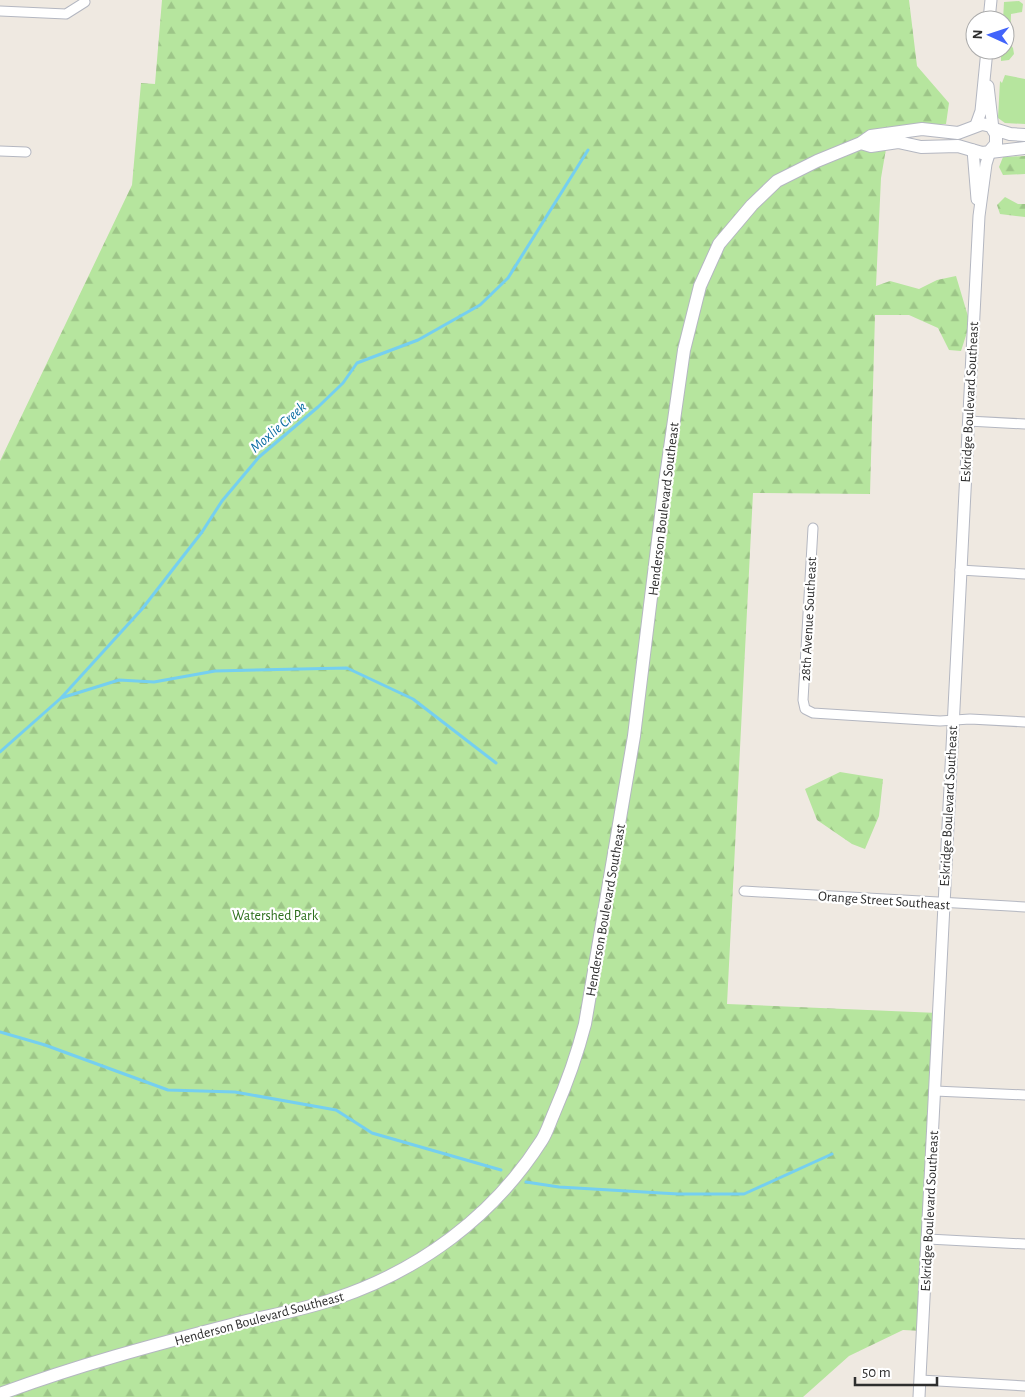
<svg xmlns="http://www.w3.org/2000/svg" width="1025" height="1397" font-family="'Alegreya Sans',sans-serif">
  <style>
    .grass { fill: #b6e59e }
    .forest { fill: url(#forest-firs) }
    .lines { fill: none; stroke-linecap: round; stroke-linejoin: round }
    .stream { stroke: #75cff0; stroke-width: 3 }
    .minor-casing { stroke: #b4b7c1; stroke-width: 11 }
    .tertiary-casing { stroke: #b4b7c1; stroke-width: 13 }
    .secondary-casing { stroke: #b4b7c1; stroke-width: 14 }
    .minor { stroke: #fff; stroke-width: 9 }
    .tertiary { stroke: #fff; stroke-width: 11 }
    .secondary { stroke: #fff; stroke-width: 12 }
    .labels { text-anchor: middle; stroke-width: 4.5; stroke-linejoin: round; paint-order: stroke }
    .street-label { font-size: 14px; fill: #2e2e2e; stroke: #fff }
    .park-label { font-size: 14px; fill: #2c6e1b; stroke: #fff }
    .water-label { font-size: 15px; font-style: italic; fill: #0d6fa3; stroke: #fff }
  </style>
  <defs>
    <pattern id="forest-firs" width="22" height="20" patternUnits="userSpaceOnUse" patternTransform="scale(1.25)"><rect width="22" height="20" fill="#b6e59e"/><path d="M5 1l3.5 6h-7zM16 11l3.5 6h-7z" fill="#9dc588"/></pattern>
  </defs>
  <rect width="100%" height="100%" fill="#efe9e1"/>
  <!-- grass -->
  <path class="grass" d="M 1019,1 L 1023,4 L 1022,12 L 1011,14 L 1010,44 L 1013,48 L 1014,54 L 1009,60 L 1001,61 L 1001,50 L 1007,49 L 1008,46 L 1005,43 L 1007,37 L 1005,35 L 1007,35 L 1008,32 L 1005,31 L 1005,20 L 1003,20 L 1004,2 Z
    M 1005,75 L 1025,79 L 1025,124 L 1005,123 L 998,118 L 1000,81 L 1002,83 Z"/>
  <!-- forest -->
  <path class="forest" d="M 162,0 L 909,0 L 917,66 L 949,103 L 946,124 L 912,124 L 887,128 L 887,143 L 881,178 L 876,286 L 890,281 L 919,289 L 937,280 L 956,276 L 970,323 L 961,351 L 949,350 L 938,328 L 909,315 L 875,315 L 870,494 L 753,493 L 727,1004 L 938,1013 L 923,1331 L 903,1330 L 849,1356 L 803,1397 L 0,1397 L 0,461 L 132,185 L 141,83 L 155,84 Z
    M 1025,156 L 1025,174 L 1003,175 L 999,167 L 1003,157 Z
    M 1005,197 L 1018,204 L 1025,204 L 1025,217 L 1000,214 L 997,205 Z
    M 840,772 L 883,779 L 879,816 L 865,849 L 852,844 L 817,820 L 805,789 Z"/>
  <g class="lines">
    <!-- stream -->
    <path class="stream" d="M 61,698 L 119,680 L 154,682 L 215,671 L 347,668 L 413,699 L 496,763
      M 0,752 L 61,698 L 142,609 L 202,532 L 222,501 L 259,457 L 318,407 L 343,383 L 357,363 L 418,340 L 480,305 L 508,278 L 588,150
      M 0,1032 L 45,1045 L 168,1090 L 235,1092 L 336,1110 L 372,1133 L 501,1170
      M 526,1182 L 559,1187 L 678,1194 L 744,1194 L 832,1154"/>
    <!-- minor casing -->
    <g class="minor-casing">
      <path id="minor" d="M 0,11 L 66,14 L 85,2
        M 0,151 L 26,152
        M 968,421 L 1025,424
        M 813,528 L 803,700 L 805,709 L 813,713 L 940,721 L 970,719 L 1025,722
        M 960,570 L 1025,574
        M 744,891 L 1025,907
        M 935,1091 L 1025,1095
        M 928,1239 L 1025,1244
        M 920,1380 L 1025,1386"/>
    </g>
    <!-- tertiary casing -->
    <g class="tertiary-casing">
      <path id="tertiary" d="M 989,20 L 991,0
        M 988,86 L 993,129
        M 976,125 L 981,111 L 987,50
        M 973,150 L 977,199
        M 919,1397 L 979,216 L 986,164 L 990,151"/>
    </g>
    <!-- secondary casing -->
    <g class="secondary-casing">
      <path id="secondary" d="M 994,129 L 1010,134 L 1025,135
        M 861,143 L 871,146 L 898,142 L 921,147 L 958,146 L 982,153 L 1025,148
        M 0,1394 C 75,1366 153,1345 231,1325 C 265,1316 300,1311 334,1299 C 419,1271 493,1217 542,1140 C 547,1132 550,1122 554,1113 C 567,1083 577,1055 585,1024 L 634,736 L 665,483 L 684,350 L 700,286 L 719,244 L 752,205 L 777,181 L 817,161 L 861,143 L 871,136 L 922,129 L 958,133 L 982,124 L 991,126 L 996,134 L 996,144 L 990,151"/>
    </g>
    <!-- minor -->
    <use href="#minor" class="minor"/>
    <!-- tertiary -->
    <use href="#tertiary" class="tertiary"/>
    <!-- secondary -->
    <use href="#secondary" class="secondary"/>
  </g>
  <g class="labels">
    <!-- street labels -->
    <g class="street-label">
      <text transform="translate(969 402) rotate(-87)" y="5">Eskridge Boulevard Southeast</text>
      <text transform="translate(663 509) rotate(-83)" y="5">Henderson Boulevard Southeast</text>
      <text transform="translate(808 619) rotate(-87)" y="5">28th Avenue Southeast</text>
      <text transform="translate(948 806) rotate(-87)" y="5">Eskridge Boulevard Southeast</text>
      <text transform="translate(884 900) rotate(4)" y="5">Orange Street Southeast</text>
      <text transform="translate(605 910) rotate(-80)" y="5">Henderson Boulevard Southeast</text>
      <text transform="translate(929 1211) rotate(-87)" y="5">Eskridge Boulevard Southeast</text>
      <text transform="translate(259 1318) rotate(-15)" y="5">Henderson Boulevard Southeast</text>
    </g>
    <!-- park labels -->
    <g class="park-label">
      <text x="275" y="920">Watershed Park</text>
    </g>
    <!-- water labels -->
    <g class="water-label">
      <text transform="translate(278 427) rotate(-41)" y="5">Moxlie Creek</text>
    </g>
  </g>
  <!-- north arrow -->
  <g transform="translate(990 35) rotate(273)"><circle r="24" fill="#ffffff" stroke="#ababab"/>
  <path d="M0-4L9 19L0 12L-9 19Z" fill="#4264fb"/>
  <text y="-8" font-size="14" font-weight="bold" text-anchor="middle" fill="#2e2e2e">N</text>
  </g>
  <!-- scale -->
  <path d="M855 1377v8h82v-8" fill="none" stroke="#2e2e2e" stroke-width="2.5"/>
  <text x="862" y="1377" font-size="15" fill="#2e2e2e" stroke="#ffffff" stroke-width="4" paint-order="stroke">50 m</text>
</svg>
